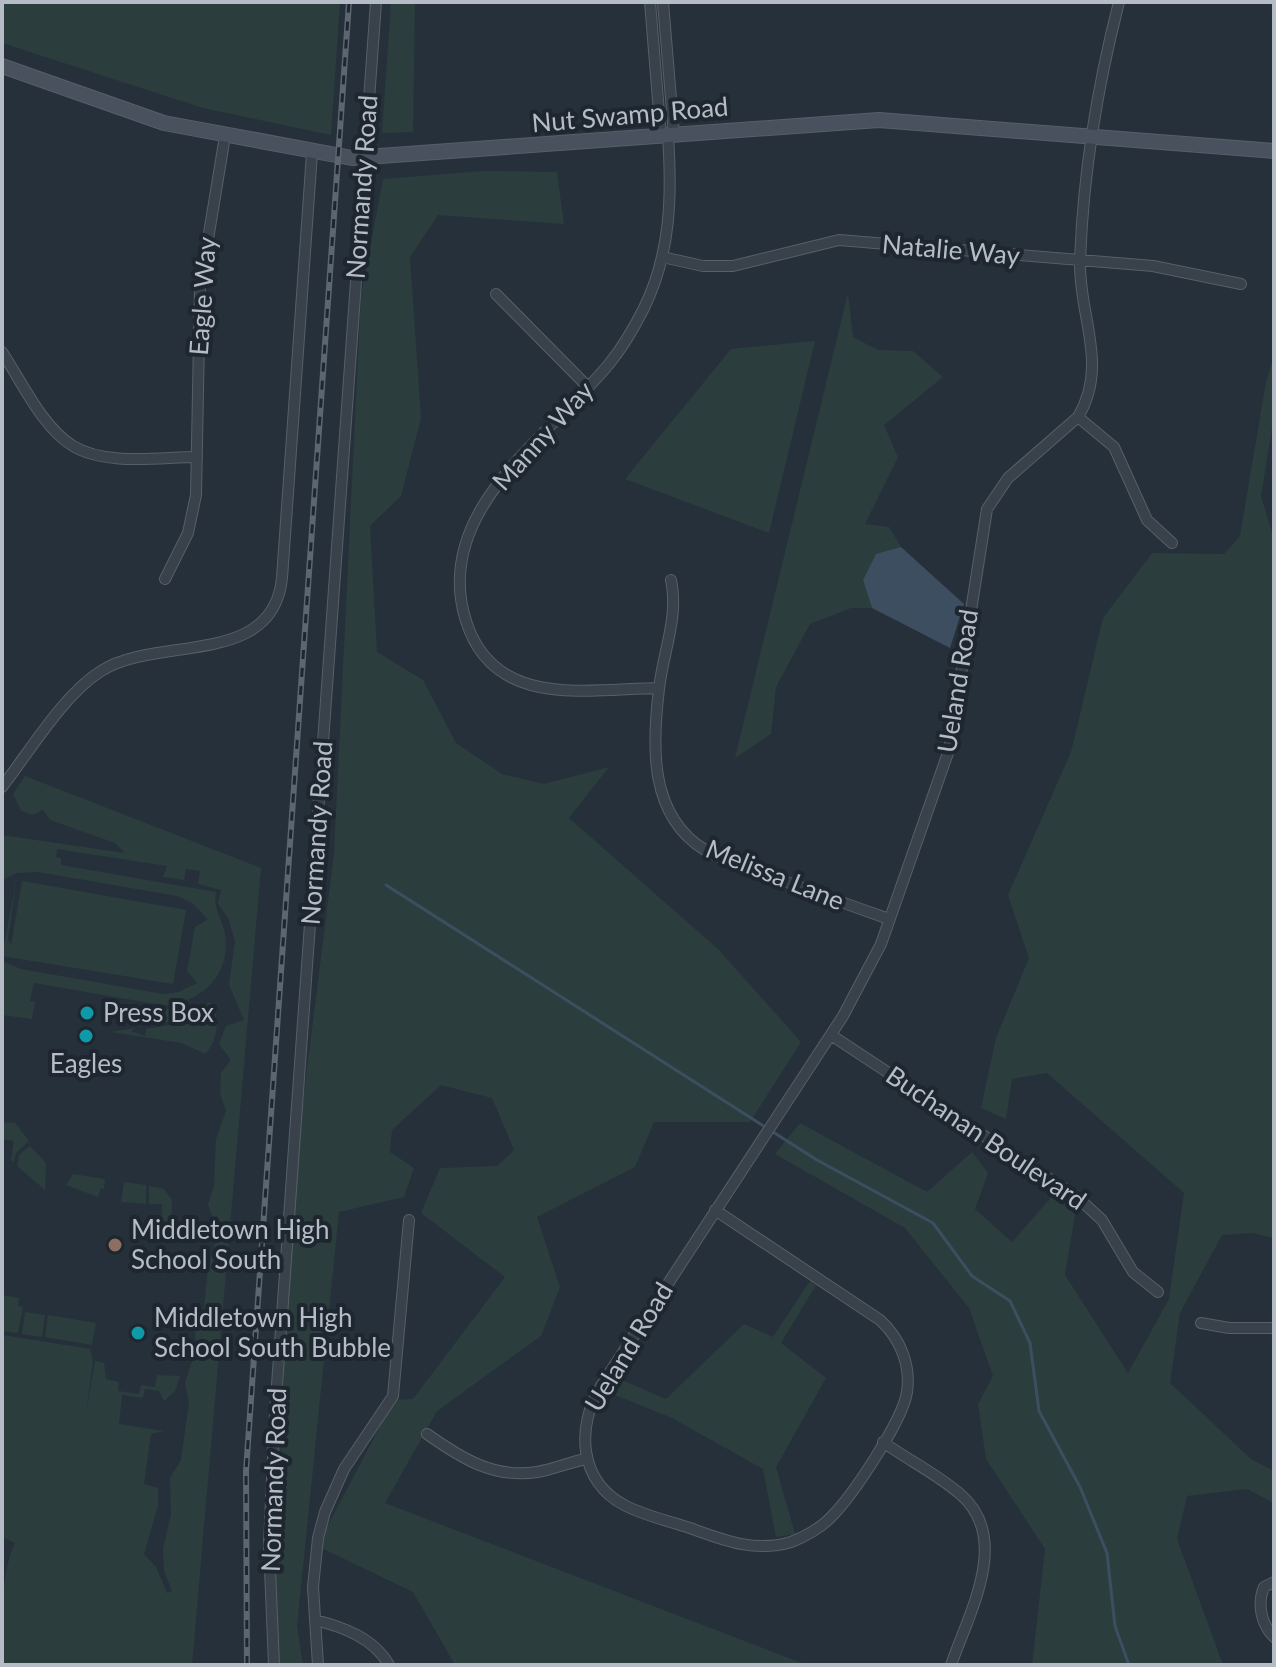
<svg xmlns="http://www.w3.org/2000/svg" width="1276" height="1667" font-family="Lato,sans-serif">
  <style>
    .green { fill: #2b3e3d }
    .water { fill: #3d4e61 }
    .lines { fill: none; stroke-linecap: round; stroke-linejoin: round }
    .stream { stroke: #3d4e61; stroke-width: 3 }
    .minor-casing { stroke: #575f68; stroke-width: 12 }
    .secondary-casing { stroke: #575f68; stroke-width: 16 }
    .minor { stroke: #39414a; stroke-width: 10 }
    .secondary { stroke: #48515d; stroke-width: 14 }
    .rail-casing { stroke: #5c6671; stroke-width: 6 }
    .rail { stroke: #1e262f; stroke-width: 3; stroke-dasharray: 9; stroke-linecap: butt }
    .culture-dot { fill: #0f9aa8; stroke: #1e262f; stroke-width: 3 }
    .education-dot { fill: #8d6e63; stroke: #1e262f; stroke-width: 3 }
    .labels { text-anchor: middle; stroke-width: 8; stroke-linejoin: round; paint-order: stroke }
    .street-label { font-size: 26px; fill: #b5bcc6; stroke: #1e262f }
    .poi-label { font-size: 26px; fill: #b5bcc6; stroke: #1e262f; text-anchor: start }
  </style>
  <rect width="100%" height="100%" fill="#26303a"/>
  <!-- green -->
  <path class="green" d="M 2,2 L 340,2 L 331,135 L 203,108 L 2,43 Z
    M 391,2 L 415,2 L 413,132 L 382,133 Z
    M 484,171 L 557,172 L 564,224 L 438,215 L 410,257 L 421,418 L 401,496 L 370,526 L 377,652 L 423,680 L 456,743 L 502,774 L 544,784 L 609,767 L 569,818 L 718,949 L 801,1042 L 750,1122 L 654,1122 L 635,1167 L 537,1217 L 560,1287 L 541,1336 L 437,1411 L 385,1503 L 807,1665 L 455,1665 L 413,1592 L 317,1546 L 394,1400 L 413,1399 L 505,1277 L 421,1213 L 440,1168 L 497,1166 L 514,1150 L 492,1098 L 441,1085 L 392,1130 L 390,1152 L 414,1168 L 404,1197 L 339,1212 L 297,1626 L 303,1665 L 280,1665 L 273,1617 L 292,1189 L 334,854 L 361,296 L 383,179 Z
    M 848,293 L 853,337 L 878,350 L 913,351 L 943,377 L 884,425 L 898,457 L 865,524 L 889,527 L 901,547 L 876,555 L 863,580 L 872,608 L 851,608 L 810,624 L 776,687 L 771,734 L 735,758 Z
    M 815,341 L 769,533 L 625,479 L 731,349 Z
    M 1274,355 L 1274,416 L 1261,496 L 1274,539 L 1274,1238 L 1252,1233 L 1222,1235 L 1180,1313 L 1170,1383 L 1251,1459 L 1274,1471 L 1274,1503 L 1247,1489 L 1187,1496 L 1177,1539 L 1223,1665 L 1032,1665 L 1045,1549 L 986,1459 L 978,1404 L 993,1376 L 969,1308 L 905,1228 L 775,1154 L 800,1123 L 927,1192 L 972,1152 L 988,1173 L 975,1209 L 1012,1242 L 1054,1194 L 1076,1209 L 1065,1275 L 1128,1373 L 1169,1299 L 1184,1193 L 1047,1073 L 1012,1079 L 1006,1119 L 981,1108 L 996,1038 L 1029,958 L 1008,895 L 1071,752 L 1103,618 L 1152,553 L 1224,554 L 1240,536 L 1266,382 Z
    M 25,776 L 261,868 L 192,1665 L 2,1665 C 2,1627 0,1572 15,1543 L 2,1537 L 2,1335 L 90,1349 L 93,1361 L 86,1413 L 95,1361 L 104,1363 L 106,1379 L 119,1382 L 118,1391 L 139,1394 L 141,1385 L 155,1387 L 157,1375 L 180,1376 L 175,1391 L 164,1401 L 159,1391 L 145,1389 L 143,1398 L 122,1395 L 119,1424 L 164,1431 L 151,1434 L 144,1484 L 158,1488 L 158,1506 L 144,1554 L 156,1567 L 167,1593 L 172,1591 L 164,1571 L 163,1548 L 171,1515 L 170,1478 L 181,1460 L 189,1402 L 185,1383 L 196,1349 L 195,1328 L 203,1317 L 208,1269 L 215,1242 L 215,1223 L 208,1205 L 214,1185 L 216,1139 L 226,1111 L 220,1093 L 221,1073 L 231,1060 L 219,1044 L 226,1026 L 244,1020 L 229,985 L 235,941 L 228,918 L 218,904 L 221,890 L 198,884 L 200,871 L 186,869 L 184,880 L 163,877 L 167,866 L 57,849 L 56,857 L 61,858 L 61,865 L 216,892 C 213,910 222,917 225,934 C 232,974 200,1005 161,1005 L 34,983 L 30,1001 L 35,1002 L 32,1019 L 2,1015 L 2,961 L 21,969 L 163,994 L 179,992 L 197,983 L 187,971 L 195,927 L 208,919 L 192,903 L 177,896 L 38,872 L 17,873 L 2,880 L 2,835 L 125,853 L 115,843 L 50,820 L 43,810 L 32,815 L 21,811 L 13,794 Z
    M 17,876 L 8,939 L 11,945 L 22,881 L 186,910 L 173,984 L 2,956 Z
    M 210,1002 C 221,1018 218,1040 205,1054 L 182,1043 L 111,1032 L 135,1028 L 131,1031 L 145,1036 L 146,1029 L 174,1024 Z
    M 148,1005 L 186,1012 L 169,1022 L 142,1024 L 139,1020 L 145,1020 Z
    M 2,1122 L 15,1123 L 29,1141 L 16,1153 L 14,1162 L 11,1160 L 14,1141 L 2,1139 Z
    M 30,1146 L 46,1163 L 45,1190 L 17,1166 L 19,1155 Z
    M 73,1174 L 105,1179 L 104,1189 L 101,1188 L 98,1197 L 66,1185 Z
    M 124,1182 L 146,1185 L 146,1204 L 121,1202 Z
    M 149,1186 L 164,1189 L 172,1200 L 171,1228 L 161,1226 L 162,1204 L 149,1204 Z
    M 810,1281 L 816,1285 L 781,1343 L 826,1378 L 776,1467 L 795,1534 L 776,1537 L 763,1469 L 672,1418 L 605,1391 L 615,1377 L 666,1399 L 744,1324 L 773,1337 Z
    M 2,1295 L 19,1298 L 18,1306 L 23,1307 L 18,1333 L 2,1331 Z
    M 25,1312 L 45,1315 L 42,1337 L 22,1334 Z
    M 48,1315 L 96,1323 L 92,1345 L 45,1337 Z"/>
  <!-- water -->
  <path class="water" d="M 901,547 L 964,604 L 950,648 L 872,608 L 863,580 L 876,554 Z"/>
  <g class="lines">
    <!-- stream -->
    <path class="stream" d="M 386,885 L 817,1160 L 933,1223 L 972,1276 L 1010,1301 L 1030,1343 L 1039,1411 L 1080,1487 L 1107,1553 L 1115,1626 L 1129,1665"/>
    <!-- minor casing -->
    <g class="minor-casing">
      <path id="minor" d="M 650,2 L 661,137
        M 663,2 L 674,135
        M 662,257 L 703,266 L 733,266 L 839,240 L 1153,266 L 1241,284
        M 496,294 L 588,387
        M 2,352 C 22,382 42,427 73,446 C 106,466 160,457 197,457
        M 1078,417 L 1114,447 L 1147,520 L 1172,543
        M 165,579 L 188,533 L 196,495 L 200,288 L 225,136
        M 671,580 C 679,617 663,652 659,689 C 652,746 649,816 705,850 C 724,861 747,867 768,875 C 808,890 849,905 889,919
        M 659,688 C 588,689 494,710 466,621 C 431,511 550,436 609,364 C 623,347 634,328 644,308 C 671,253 672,195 668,136
        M 2,787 C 30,751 63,695 101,671 C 158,635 273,668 282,578 L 312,153
        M 831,1035 L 1077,1197 L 1102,1220 L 1133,1272 L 1158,1292
        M 715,1210 L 880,1320 C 900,1338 911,1365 907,1392 C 903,1420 853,1495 832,1516 C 822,1527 805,1537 791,1542 C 755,1553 723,1540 690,1528 C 669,1521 646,1516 626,1506 C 578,1482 576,1426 601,1386 L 843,1016 L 881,944 L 949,750 L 987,509 L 1008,478 L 1078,417 C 1109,365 1079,317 1080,262 C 1083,173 1097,88 1119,2
        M 1201,1323 L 1229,1328 L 1274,1328
        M 427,1434 C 461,1458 494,1479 537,1472 C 554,1469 570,1462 586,1459
        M 883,1442 C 908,1460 937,1474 960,1494 C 1012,1538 969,1613 951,1665
        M 1274,1582 L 1264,1587 C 1257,1604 1261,1624 1274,1637
        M 315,1620 C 343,1627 374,1638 389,1665
        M 274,1665 L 269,1545 L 275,1413 L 376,2
        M 318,1665 L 313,1587 L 318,1538 L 325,1512 L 344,1469 L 393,1396 L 409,1220"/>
    </g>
    <!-- secondary casing -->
    <g class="secondary-casing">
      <path id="secondary" d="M 2,66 L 164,123 L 352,158 L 879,120 L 1274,151"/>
    </g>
    <!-- minor -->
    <use href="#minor" class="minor"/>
    <!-- secondary -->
    <use href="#secondary" class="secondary"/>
    <!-- rail casing -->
    <g class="rail-casing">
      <path id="rail" d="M 247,1665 L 246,1471 L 349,2"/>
    </g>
    <!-- rail -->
    <use href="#rail" class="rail"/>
  </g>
  <!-- markers -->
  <g class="culture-dot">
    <circle cx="87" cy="1013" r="8"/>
    <circle cx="86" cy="1036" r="8"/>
    <circle cx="138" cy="1333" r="8"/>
  </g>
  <circle class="education-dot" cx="115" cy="1245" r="8"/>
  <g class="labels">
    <!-- street labels -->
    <g class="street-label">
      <text transform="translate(630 115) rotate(-5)" y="9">Nut Swamp Road</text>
      <text transform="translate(362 187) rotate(-86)" y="9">Normandy Road</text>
      <text transform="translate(951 250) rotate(5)" y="9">Natalie Way</text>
      <text transform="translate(203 296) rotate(-86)" y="9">Eagle Way</text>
      <text transform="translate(543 436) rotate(-48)" y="9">Manny Way</text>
      <text transform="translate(958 681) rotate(-81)" y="9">Ueland Road</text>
      <text transform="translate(317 833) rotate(-86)" y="9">Normandy Road</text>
      <text transform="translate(775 875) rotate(22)" y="9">Melissa Lane</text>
      <text transform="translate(986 1138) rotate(34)" y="9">Buchanan Boulevard</text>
      <text transform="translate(629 1347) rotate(-59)" y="9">Ueland Road</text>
      <text transform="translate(274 1480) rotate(-88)" y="9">Normandy Road</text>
    </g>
    <!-- poi labels -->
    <g class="poi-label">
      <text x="103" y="1022">Press Box</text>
      <text x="86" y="1073" text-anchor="middle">Eagles</text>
      <text x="131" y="1239">Middletown High<tspan x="131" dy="30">School South</tspan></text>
      <text x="154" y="1327">Middletown High<tspan x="154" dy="30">School South Bubble</tspan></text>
    </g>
  </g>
  <!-- border -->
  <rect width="1276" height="1667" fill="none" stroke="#b5bcc6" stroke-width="8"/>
</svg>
